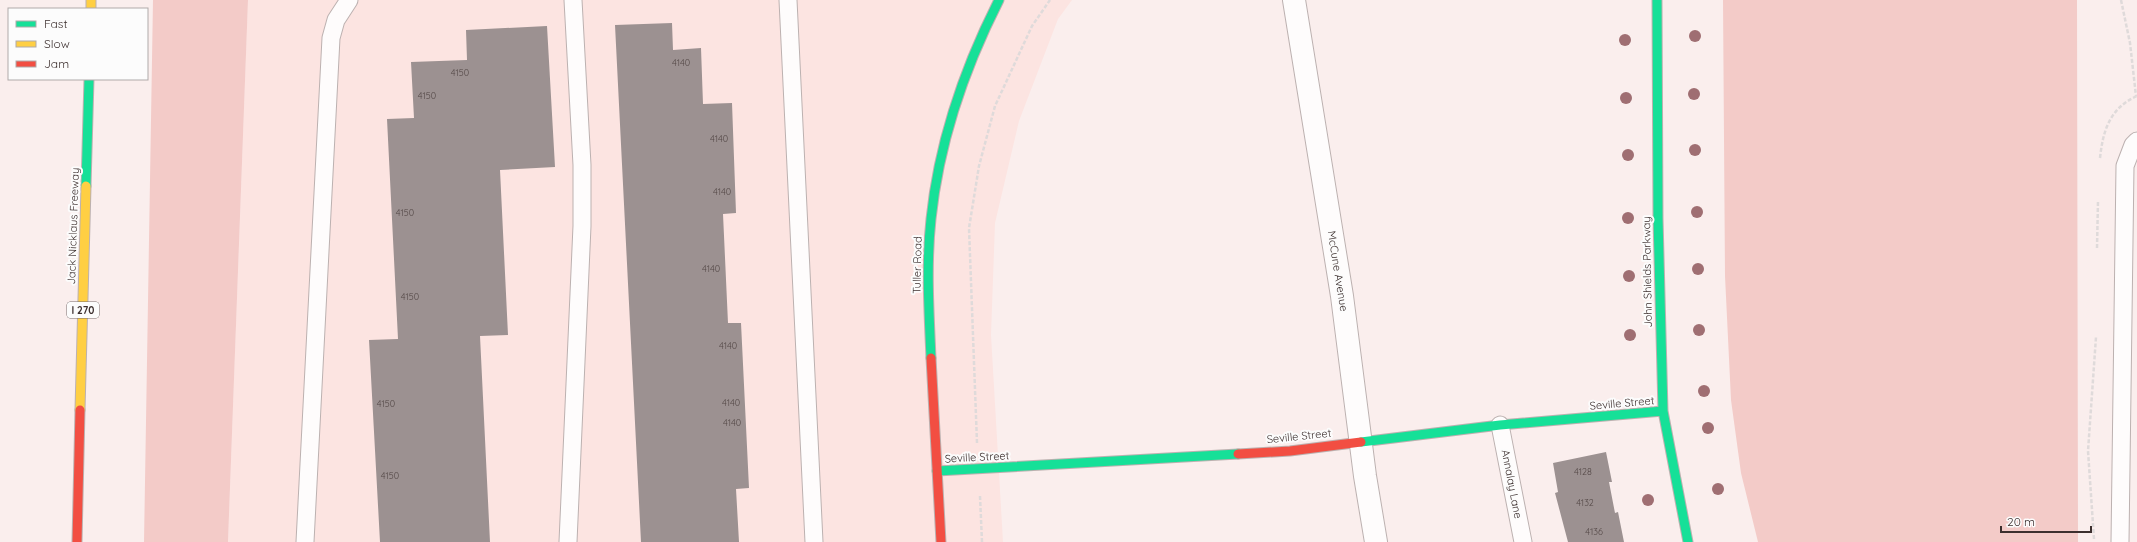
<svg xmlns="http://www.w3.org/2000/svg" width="2137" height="542" font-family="Quicksand,sans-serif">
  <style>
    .built { fill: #fce4e1 }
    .green { fill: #f3cbc8 }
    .building { fill: #9c9191 }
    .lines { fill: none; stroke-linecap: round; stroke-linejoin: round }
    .lane-casing { stroke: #bcb1b0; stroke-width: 19 }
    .street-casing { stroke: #bcb1b0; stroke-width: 24 }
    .fast-casing { stroke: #bcb1b0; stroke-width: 11 }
    .slow-casing { stroke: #bcb1b0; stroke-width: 11 }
    .jam-casing { stroke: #bcb1b0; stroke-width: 11 }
    .path { stroke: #dfdada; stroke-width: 2.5; stroke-dasharray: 4 2; stroke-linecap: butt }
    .lane { stroke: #fefcfc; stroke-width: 17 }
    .street { stroke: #fefcfc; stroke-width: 22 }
    .fast { stroke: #16e098; stroke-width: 9 }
    .slow { stroke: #ffcf43; stroke-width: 9 }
    .jam { stroke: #f24e42; stroke-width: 9 }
    .tree { fill: #9f6e72 }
    .labels { text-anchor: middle; stroke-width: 4; stroke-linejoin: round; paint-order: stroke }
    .number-label { font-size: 9px; fill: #544847 }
    .shield { fill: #fcfcfc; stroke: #766c6c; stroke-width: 1 }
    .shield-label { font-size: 10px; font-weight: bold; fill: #3c2f2e }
    .street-label { font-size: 11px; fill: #3c2f2e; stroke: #fcfcfc }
  </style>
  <rect width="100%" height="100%" fill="#faeeed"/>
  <!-- built -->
  <path class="built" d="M 248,0 L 1072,0 L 1058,19 L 1019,121 L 995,223 L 991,335 L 1003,542 L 228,542 Z"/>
  <!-- green -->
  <path class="green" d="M 153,0 L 248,0 L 228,542 L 144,542 Z
    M 1723,0 L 2077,0 L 2078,542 L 1758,542 L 1741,473 L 1731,400 L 1725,276 Z"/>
  <!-- building -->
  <path class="building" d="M 672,23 L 673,50 L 701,48 L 703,104 L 732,103 L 736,213 L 723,214 L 728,323 L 741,323 L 749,488 L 736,489 L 739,542 L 641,542 L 615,25 Z
    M 547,26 L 555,167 L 500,170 L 508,335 L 480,336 L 490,542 L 380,542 L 369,340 L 398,339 L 387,119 L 414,118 L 411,62 L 467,60 L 466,30 Z
    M 1606,452 L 1612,482 L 1609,482 L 1615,513 L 1618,512 L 1624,542 L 1568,542 L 1555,493 L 1558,492 L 1553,463 Z"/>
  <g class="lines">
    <!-- lane casing -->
    <g class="lane-casing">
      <path id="lane" d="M 788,0 L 814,542
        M 1500,425 L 1523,542
        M 305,542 L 331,38 L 336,20 L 349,0
        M 568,542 L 582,226 L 582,165 L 573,0
        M 2120,542 L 2125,166 L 2133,145 L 2137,141"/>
    </g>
    <!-- street casing -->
    <g class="street-casing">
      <path id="street" d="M 1294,0 L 1342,296 L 1365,476 L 1376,542"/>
    </g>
    <!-- fast casing -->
    <g class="fast-casing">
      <path id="fast" d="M 1657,0 L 1658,218 L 1663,411 L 1688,542
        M 86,186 L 89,79
        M 931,358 C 929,312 926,265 931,219 C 939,142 964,69 999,0
        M 1361,442 L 1500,425 L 1663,411
        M 937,471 L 1238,454"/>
    </g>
    <!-- slow casing -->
    <g class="slow-casing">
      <path id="slow" d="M 91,0 L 91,9
        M 80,410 L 86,186"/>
    </g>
    <!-- jam casing -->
    <g class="jam-casing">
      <path id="jam" d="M 931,358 L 941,542
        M 1238,454 L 1290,451 L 1361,442
        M 77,542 L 80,410"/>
    </g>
    <!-- path -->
    <path class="path" d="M 2121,0 L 2130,43 L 2136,96
      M 2100,158 C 2103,130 2110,108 2137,96
      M 2097,248 L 2098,201
      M 977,443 L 969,228 L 979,166 L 995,106 L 1032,26 L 1050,0
      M 980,496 L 982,542
      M 2094,539 L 2088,451 L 2096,337"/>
    <!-- lane -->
    <use href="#lane" class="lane"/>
    <!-- street -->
    <use href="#street" class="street"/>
    <!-- fast -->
    <use href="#fast" class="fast"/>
    <!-- slow -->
    <use href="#slow" class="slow"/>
    <!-- jam -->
    <use href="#jam" class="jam"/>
  </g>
  <!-- trees -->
  <g class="tree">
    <circle cx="1695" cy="36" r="6"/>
    <circle cx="1625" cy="40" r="6"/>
    <circle cx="1694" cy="94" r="6"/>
    <circle cx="1626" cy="98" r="6"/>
    <circle cx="1695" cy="150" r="6"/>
    <circle cx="1628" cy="155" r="6"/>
    <circle cx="1697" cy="212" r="6"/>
    <circle cx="1628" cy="218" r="6"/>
    <circle cx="1698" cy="269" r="6"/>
    <circle cx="1629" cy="276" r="6"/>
    <circle cx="1699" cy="330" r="6"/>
    <circle cx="1630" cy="335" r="6"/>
    <circle cx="1704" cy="391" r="6"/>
    <circle cx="1708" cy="428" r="6"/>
    <circle cx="1718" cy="489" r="6"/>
    <circle cx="1648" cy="500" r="6"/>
  </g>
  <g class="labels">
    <!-- number labels -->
    <g class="number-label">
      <text x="681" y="66">4140</text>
      <text x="460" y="76">4150</text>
      <text x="427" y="99">4150</text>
      <text x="719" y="142">4140</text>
      <text x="722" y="195">4140</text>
      <text x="405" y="216">4150</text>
      <text x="711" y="272">4140</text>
      <text x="410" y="300">4150</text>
      <text x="728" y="349">4140</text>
      <text x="731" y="406">4140</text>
      <text x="386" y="407">4150</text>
      <text x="732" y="426">4140</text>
      <text x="1583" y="475">4128</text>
      <text x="390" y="479">4150</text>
      <text x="1585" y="506">4132</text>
      <text x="1594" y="535">4136</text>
    </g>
    <!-- shield labels -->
    <rect class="shield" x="67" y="302" width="32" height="16" rx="3"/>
    <g class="shield-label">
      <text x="83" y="314">I 270</text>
    </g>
    <!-- street labels -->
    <g class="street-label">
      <text transform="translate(73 226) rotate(-88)" y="4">Jack Nicklaus Freeway</text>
      <text transform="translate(917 265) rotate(-89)" y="4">Tuller Road</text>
      <text transform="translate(1338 271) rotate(81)" y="4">McCune Avenue</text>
      <text transform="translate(1647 272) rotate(-91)" y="4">John Shields Parkway</text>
      <text transform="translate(1622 403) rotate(-5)" y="4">Seville Street</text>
      <text transform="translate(1299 436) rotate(-6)" y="4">Seville Street</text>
      <text transform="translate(977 457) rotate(-3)" y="4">Seville Street</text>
      <text transform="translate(1512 484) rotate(79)" y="4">Annalay Lane</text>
    </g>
  </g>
  <!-- legend -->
  <rect x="8" y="8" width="140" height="72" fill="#fcfcfc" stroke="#afaaaa"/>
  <rect x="16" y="21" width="20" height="6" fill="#16e098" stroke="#afaaaa"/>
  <text x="44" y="28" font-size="12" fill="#3c2f2e">Fast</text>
  <rect x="16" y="41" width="20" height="6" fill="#ffcf43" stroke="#afaaaa"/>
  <text x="44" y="48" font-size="12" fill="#3c2f2e">Slow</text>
  <rect x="16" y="61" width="20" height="6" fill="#f24e42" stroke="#afaaaa"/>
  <text x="44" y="68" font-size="12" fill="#3c2f2e">Jam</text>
  <!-- scale -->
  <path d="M2001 526v6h90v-6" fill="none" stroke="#3c2f2e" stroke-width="2"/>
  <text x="2007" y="526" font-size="12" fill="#3c2f2e" stroke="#fcfcfc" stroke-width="3" paint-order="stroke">20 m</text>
</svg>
